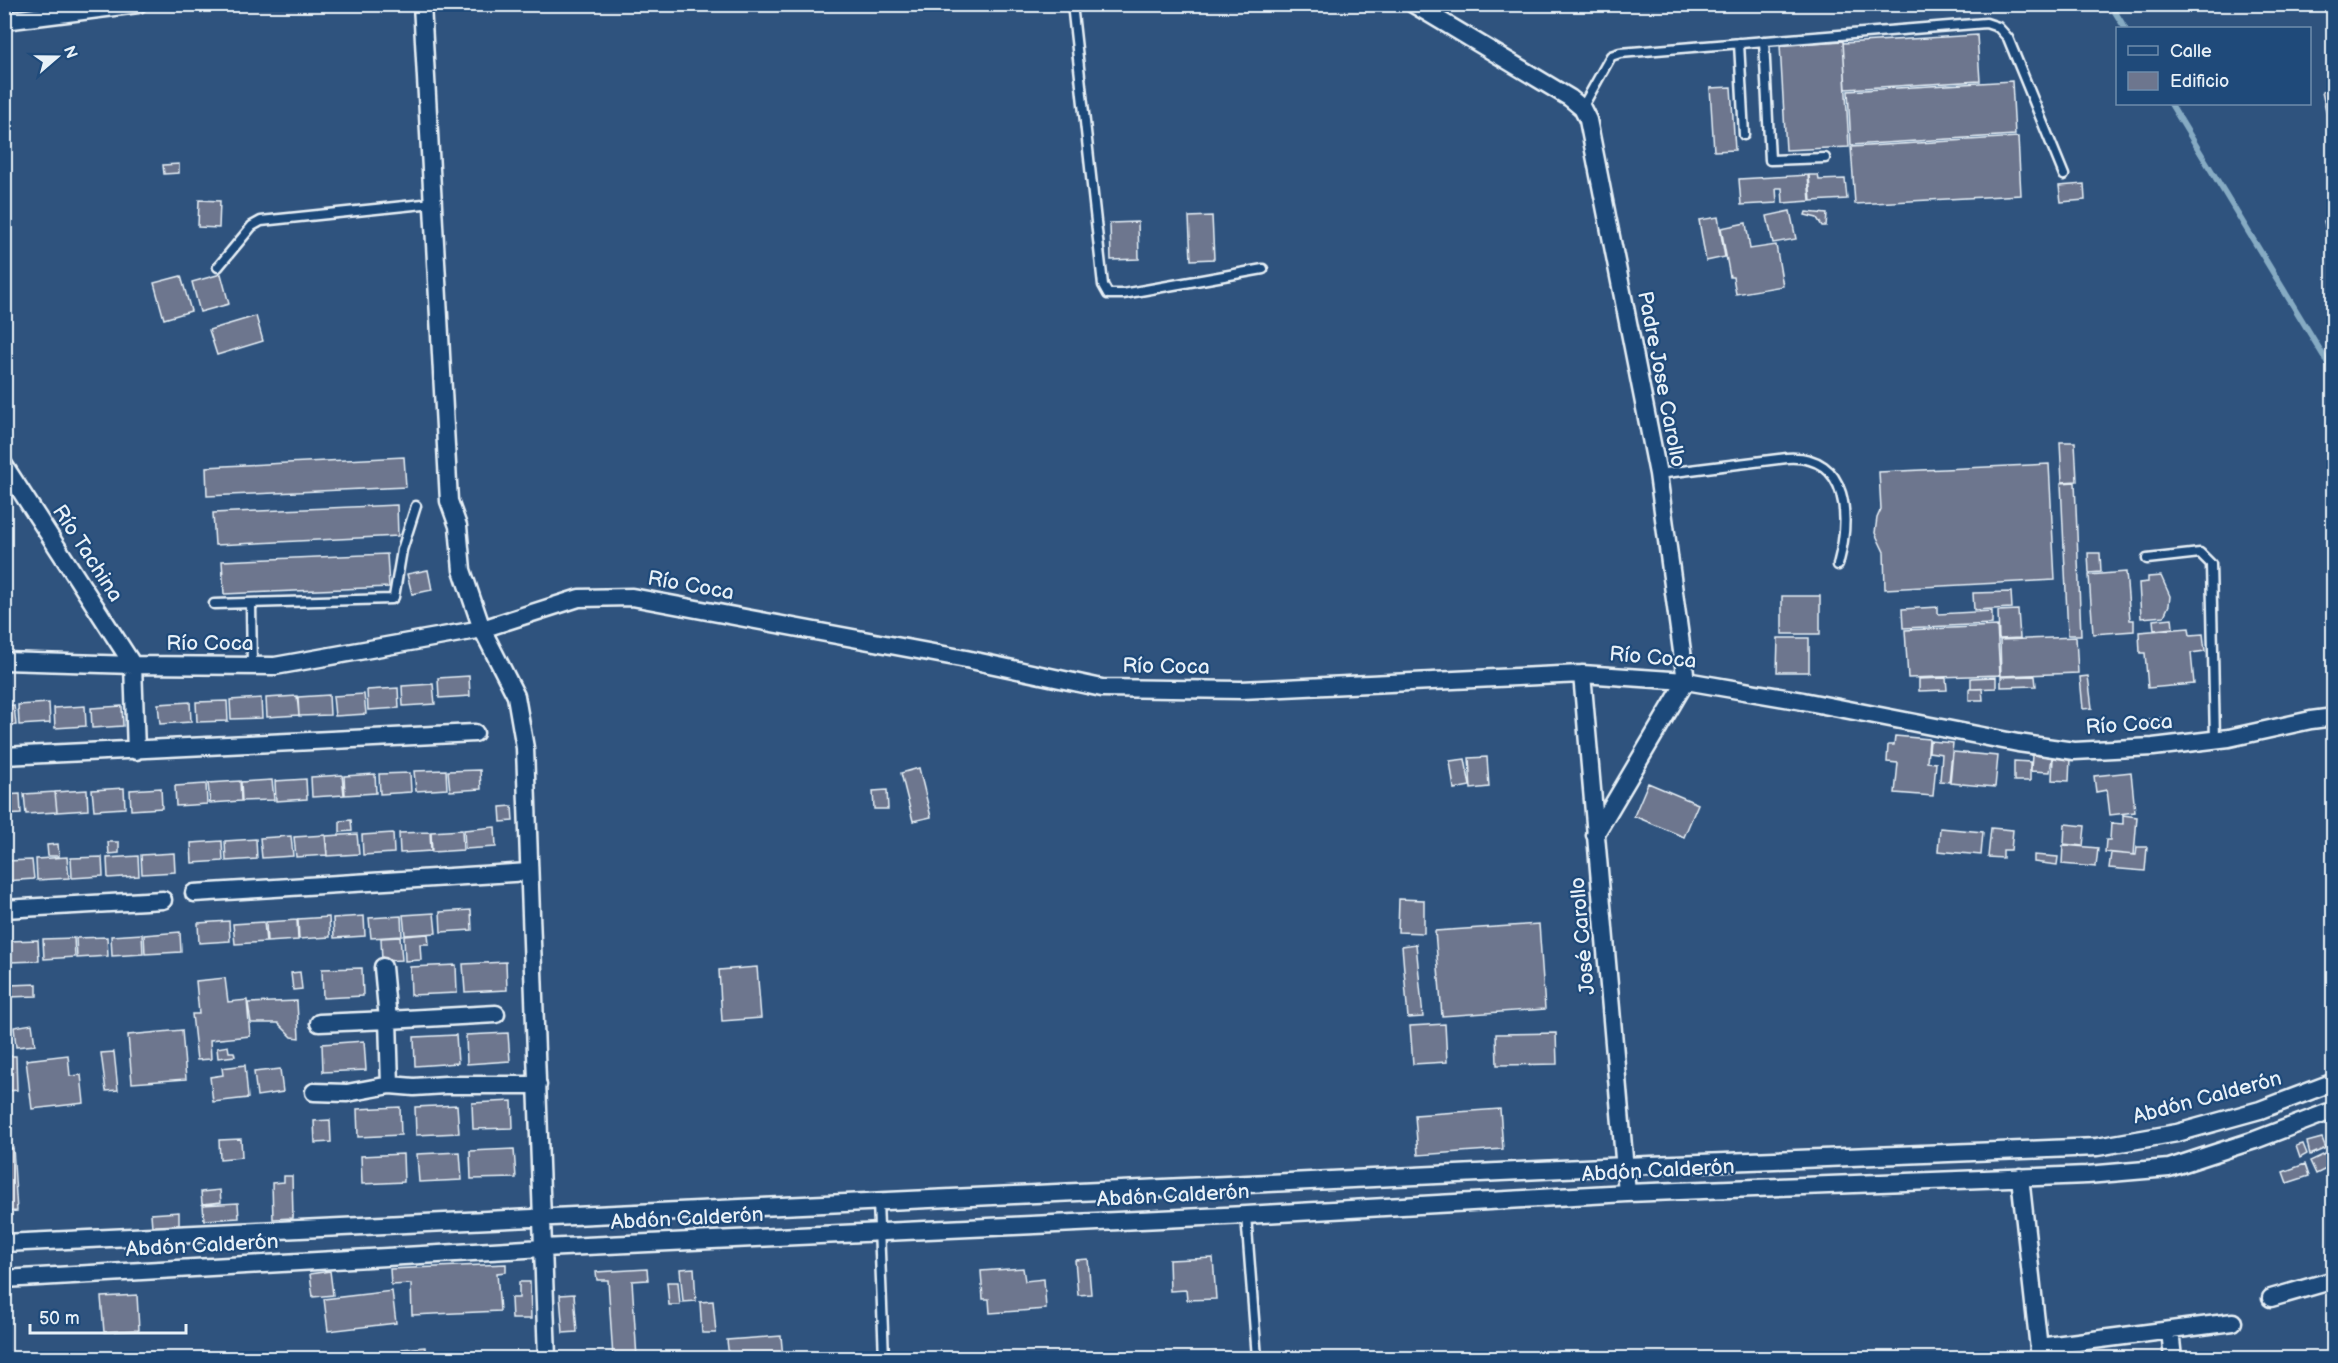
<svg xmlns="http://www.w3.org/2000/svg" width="2338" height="1363" font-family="'Balsamiq Sans',sans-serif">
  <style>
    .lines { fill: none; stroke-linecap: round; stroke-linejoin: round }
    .stream { stroke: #86abc3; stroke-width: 6 }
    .building { fill: #6d768e; stroke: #e8f1f8; stroke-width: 1.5 }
    .service-casing { stroke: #e8f1f8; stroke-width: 13 }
    .minor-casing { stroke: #e8f1f8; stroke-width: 21 }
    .service { stroke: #1f4a7a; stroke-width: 8 }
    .minor { stroke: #1f4a7a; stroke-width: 16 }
    .labels { text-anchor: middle; stroke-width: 4.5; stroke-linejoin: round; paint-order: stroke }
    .street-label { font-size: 21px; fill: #e8f1f8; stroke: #1f4a7a }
  </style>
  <rect width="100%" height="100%" fill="#2f537e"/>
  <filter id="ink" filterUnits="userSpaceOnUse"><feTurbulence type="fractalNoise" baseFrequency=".0167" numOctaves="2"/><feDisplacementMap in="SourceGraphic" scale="12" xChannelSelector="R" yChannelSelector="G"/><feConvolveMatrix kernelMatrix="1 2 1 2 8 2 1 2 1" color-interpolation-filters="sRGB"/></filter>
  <g filter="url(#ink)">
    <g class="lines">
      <!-- stream -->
      <path class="stream" d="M 2110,4 L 2125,28
        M 2171,104 L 2334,373"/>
    </g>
    <!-- building -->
    <path class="building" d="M 1977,35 L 1980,81 L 1846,89 L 1843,43 Z
      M 1843,41 L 1849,147 L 1786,150 L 1780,45 Z
      M 2012,81 L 2015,135 L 1851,145 L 1848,91 Z
      M 1731,87 L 1735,150 L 1714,151 L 1710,88 Z
      M 2334,89 L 2334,134 L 2331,134 L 2322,92 Z
      M 2018,137 L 2021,195 L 1855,204 L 1851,147 Z
      M 179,164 L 179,173 L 164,174 L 163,165 Z
      M 1808,175 L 1810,201 L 1783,203 L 1782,188 L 1776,188 L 1777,203 L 1741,205 L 1739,179 Z
      M 1809,175 L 1818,175 L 1819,180 L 1845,179 L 1847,199 L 1811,201 Z
      M 2084,184 L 2085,200 L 2061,202 L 2059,186 Z
      M 199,200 L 220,201 L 219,228 L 198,227 Z
      M 1790,211 L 1796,239 L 1773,243 L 1767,216 Z
      M 1806,212 L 1827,214 L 1826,226 L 1822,226 L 1817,218 L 1805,215 Z
      M 1212,216 L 1214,259 L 1191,260 L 1189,217 Z
      M 1718,217 L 1725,257 L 1706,261 L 1699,220 Z
      M 2334,219 L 2334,256 L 2332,257 L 2324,221 Z
      M 1138,222 L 1139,259 L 1111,260 L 1110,223 Z
      M 1746,223 L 1750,249 L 1776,245 L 1783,286 L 1736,294 L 1733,277 L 1730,277 L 1721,228 Z
      M 221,274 L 229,304 L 200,312 L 192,282 Z
      M 181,276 L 191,311 L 164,319 L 154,283 Z
      M 256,316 L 263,341 L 217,355 L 209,330 Z
      M 2060,442 L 2075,442 L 2077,481 L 2062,482 Z
      M 404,457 L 406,487 L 207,496 L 206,467 Z
      M 2049,464 L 2055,580 L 1885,589 L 1884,552 L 1875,533 L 1877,518 L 1881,509 L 1879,472 Z
      M 2075,482 L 2081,635 L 2068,635 L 2061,483 Z
      M 397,505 L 398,536 L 215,545 L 213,513 Z
      M 2088,553 L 2100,553 L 2101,572 L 2089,573 Z
      M 387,554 L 389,587 L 224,594 L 222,561 Z
      M 428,570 L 432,590 L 412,594 L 407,574 Z
      M 2126,572 L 2130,620 L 2134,620 L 2134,631 L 2093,634 L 2089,575 Z
      M 2161,576 L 2170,596 L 2169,605 L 2164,616 L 2141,618 L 2139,583 L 2148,582 L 2148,577 Z
      M 2011,592 L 2012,608 L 1974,610 L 1973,593 Z
      M 1782,596 L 1820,596 L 1820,634 L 1782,634 Z
      M 1938,607 L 1938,614 L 1992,611 L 1992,624 L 1903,628 L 1902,609 Z
      M 2018,610 L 2020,638 L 1999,639 L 1998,611 Z
      M 2172,618 L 2173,628 L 2154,630 L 2153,620 Z
      M 1997,626 L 2000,675 L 1908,678 L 1905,630 Z
      M 2189,628 L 2190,635 L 2203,634 L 2205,651 L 2191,653 L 2194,684 L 2148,688 L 2145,653 L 2140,653 L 2139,632 Z
      M 2076,637 L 2078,673 L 2001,676 L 2000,640 Z
      M 1778,638 L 1809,638 L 1809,672 L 1777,672 Z
      M 469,676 L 470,696 L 439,698 L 438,678 Z
      M 2035,676 L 2036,686 L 2001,687 L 2001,677 Z
      M 2088,676 L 2092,708 L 2083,709 L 2080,677 Z
      M 1996,677 L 1996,688 L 1971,689 L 1971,678 Z
      M 1946,678 L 1947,690 L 1919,691 L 1919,679 Z
      M 433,684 L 435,704 L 403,706 L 402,686 Z
      M 398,688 L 399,708 L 368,710 L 367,690 Z
      M 1969,689 L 1982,689 L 1983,700 L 1969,700 Z
      M 364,694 L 366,714 L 335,716 L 333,696 Z
      M 329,695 L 330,715 L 299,716 L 298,697 Z
      M 297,696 L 299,715 L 267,717 L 266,698 Z
      M 261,698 L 262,718 L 231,719 L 230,700 Z
      M 227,701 L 228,721 L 197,722 L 196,702 Z
      M 190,702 L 191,722 L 160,724 L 158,704 Z
      M 49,703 L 50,723 L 19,725 L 18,705 Z
      M 14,705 L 16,725 L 4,726 L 4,706 Z
      M 85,706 L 86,726 L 55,728 L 54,708 Z
      M 122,706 L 123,726 L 92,728 L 91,708 Z
      M 2161,718 L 2161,728 L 2141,730 L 2140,720 Z
      M 1895,736 L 1929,739 L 1927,762 L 1936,763 L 1933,796 L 1895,793 L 1898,763 L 1887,762 L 1888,745 L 1894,745 Z
      M 1930,741 L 1953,743 L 1949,782 L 1940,781 L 1942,754 L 1929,752 Z
      M 1953,752 L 1998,756 L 1995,787 L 1950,783 Z
      M 2032,755 L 2052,757 L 2050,772 L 2031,771 Z
      M 1487,757 L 1489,787 L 1471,789 L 1469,758 Z
      M 2053,757 L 2070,758 L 2069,781 L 2052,780 Z
      M 1465,759 L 1470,786 L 1454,789 L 1450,761 Z
      M 2014,761 L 2030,762 L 2030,781 L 2014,781 Z
      M 919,768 L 931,817 L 913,821 L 901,773 Z
      M 446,770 L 447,789 L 416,791 L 414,771 Z
      M 480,770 L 481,789 L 450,791 L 448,771 Z
      M 2131,772 L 2135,812 L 2110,815 L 2107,790 L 2096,792 L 2094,776 Z
      M 410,773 L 411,792 L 380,794 L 379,774 Z
      M 375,774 L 376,793 L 345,795 L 344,776 Z
      M 342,775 L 344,795 L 312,797 L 311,777 Z
      M 306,779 L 307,799 L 276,801 L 275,781 Z
      M 272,780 L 274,800 L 242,801 L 241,782 Z
      M 240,781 L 241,801 L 210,803 L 208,783 Z
      M 1648,783 L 1698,804 L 1684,837 L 1634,816 Z
      M 206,784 L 207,804 L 176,806 L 175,786 Z
      M 124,788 L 125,808 L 94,810 L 92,790 Z
      M 161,788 L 162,808 L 131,810 L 130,790 Z
      M 87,790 L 88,810 L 57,812 L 55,792 Z
      M 887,790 L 888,809 L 874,809 L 873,791 Z
      M 55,792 L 57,812 L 26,814 L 24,794 Z
      M 20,794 L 21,814 L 4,815 L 4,795 Z
      M 512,806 L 513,821 L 501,822 L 500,807 Z
      M 2123,815 L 2137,817 L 2134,855 L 2105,852 L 2106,840 L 2110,840 L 2111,823 L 2123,824 Z
      M 351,820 L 352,831 L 340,832 L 340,821 Z
      M 2065,824 L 2085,826 L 2083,846 L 2064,844 Z
      M 495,827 L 496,847 L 465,849 L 464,830 Z
      M 1940,828 L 1983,832 L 1981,855 L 1938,851 Z
      M 1991,828 L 2013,830 L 2011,850 L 2003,850 L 2003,858 L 1988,857 Z
      M 462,830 L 463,850 L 432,852 L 431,832 Z
      M 430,832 L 431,851 L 400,853 L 399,833 Z
      M 393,833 L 394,853 L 363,855 L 362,835 Z
      M 357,834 L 359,854 L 327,856 L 326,836 Z
      M 325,835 L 327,855 L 296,857 L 294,837 Z
      M 291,836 L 293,856 L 262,858 L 260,838 Z
      M 256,839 L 257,859 L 226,861 L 225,841 Z
      M 222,841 L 223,861 L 192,863 L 191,843 Z
      M 108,842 L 119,842 L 119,853 L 109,854 Z
      M 58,844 L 59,856 L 48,856 L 47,845 Z
      M 2063,845 L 2098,848 L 2096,867 L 2062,864 Z
      M 2137,847 L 2147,847 L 2145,871 L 2109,868 L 2111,853 L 2136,855 Z
      M 174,853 L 175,872 L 142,874 L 141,855 Z
      M 2034,855 L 2058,857 L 2057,865 L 2034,862 Z
      M 138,856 L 139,876 L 108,878 L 107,858 Z
      M 67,857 L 69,878 L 37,880 L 36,859 Z
      M 102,857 L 103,876 L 72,878 L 71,858 Z
      M 32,860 L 34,879 L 4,881 L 4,861 Z
      M 1399,899 L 1424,900 L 1424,933 L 1398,932 Z
      M 471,910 L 472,930 L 441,932 L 440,912 Z
      M 434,913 L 436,933 L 405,935 L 403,915 Z
      M 364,916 L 365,936 L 334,938 L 333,918 Z
      M 401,916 L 402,936 L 371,938 L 369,918 Z
      M 329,917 L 330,937 L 299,939 L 298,919 Z
      M 297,920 L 298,940 L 267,942 L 266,922 Z
      M 229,921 L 230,941 L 199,943 L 198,923 Z
      M 264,922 L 266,942 L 235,944 L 233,924 Z
      M 1539,924 L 1545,1009 L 1442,1016 L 1435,931 Z
      M 180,932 L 181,952 L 145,954 L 144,935 Z
      M 142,934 L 143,954 L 112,956 L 111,936 Z
      M 428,934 L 429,944 L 420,944 L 421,960 L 405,961 L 404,936 Z
      M 107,937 L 108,956 L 77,958 L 76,938 Z
      M 400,937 L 402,960 L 382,961 L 381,938 Z
      M 74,938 L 75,957 L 44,959 L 43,939 Z
      M 38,940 L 39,961 L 9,962 L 9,941 Z
      M 1416,944 L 1423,1017 L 1408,1018 L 1402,946 Z
      M 506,962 L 507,990 L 465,992 L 463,964 Z
      M 456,965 L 457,993 L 411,995 L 410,967 Z
      M 757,967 L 761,1018 L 722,1021 L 719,970 Z
      M 362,968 L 363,996 L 323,998 L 322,969 Z
      M 300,972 L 302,989 L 293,990 L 291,973 Z
      M 225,978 L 228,1002 L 247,1000 L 250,1036 L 210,1040 L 211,1059 L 197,1060 L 192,1014 L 199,1014 L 196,981 Z
      M 37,984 L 37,996 L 9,997 L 9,985 Z
      M 297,1001 L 299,1038 L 292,1037 L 278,1023 L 251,1023 L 248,1003 Z
      M 32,1024 L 35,1045 L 16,1047 L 14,1027 Z
      M 1445,1024 L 1447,1062 L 1413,1064 L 1410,1026 Z
      M 182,1030 L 186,1079 L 132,1083 L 128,1035 Z
      M 508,1033 L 510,1061 L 467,1064 L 466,1035 Z
      M 1556,1033 L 1557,1064 L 1497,1065 L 1496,1034 Z
      M 456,1035 L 458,1063 L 415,1066 L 414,1037 Z
      M 364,1041 L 366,1070 L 323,1072 L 322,1044 Z
      M 228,1046 L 229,1052 L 234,1052 L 235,1056 L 218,1058 L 217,1048 Z
      M 114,1052 L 118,1090 L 106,1091 L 101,1053 Z
      M 68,1055 L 70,1076 L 81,1075 L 84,1103 L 32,1109 L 26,1060 Z
      M 8,1056 L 16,1056 L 17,1090 L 9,1091 Z
      M 245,1065 L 248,1098 L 213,1102 L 210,1077 L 223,1075 L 222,1068 Z
      M 280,1069 L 283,1092 L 257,1096 L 254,1072 Z
      M 512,1101 L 513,1128 L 473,1129 L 472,1103 Z
      M 457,1105 L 459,1133 L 416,1135 L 415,1107 Z
      M 400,1107 L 401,1135 L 358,1137 L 357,1109 Z
      M 1500,1109 L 1503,1149 L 1418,1155 L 1415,1115 Z
      M 330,1120 L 331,1142 L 315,1143 L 314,1121 Z
      M 2322,1138 L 2326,1148 L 2310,1155 L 2307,1142 Z
      M 241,1139 L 242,1157 L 220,1159 L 219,1140 Z
      M 2303,1144 L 2307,1154 L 2300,1158 L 2296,1146 Z
      M 4,1148 L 13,1148 L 17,1211 L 4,1212 Z
      M 514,1149 L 516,1178 L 471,1179 L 470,1151 Z
      M 460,1152 L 462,1180 L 419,1182 L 417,1154 Z
      M 2327,1153 L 2330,1167 L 2316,1174 L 2310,1161 Z
      M 403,1154 L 404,1182 L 362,1184 L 361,1156 Z
      M 2305,1164 L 2309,1176 L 2287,1183 L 2283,1172 Z
      M 284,1176 L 292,1176 L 293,1218 L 273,1219 L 272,1183 L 284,1182 Z
      M 220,1190 L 221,1202 L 202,1204 L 201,1192 Z
      M 238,1203 L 239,1218 L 204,1220 L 203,1205 Z
      M 179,1212 L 179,1225 L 152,1227 L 151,1214 Z
      M 1213,1258 L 1216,1299 L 1187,1300 L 1186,1290 L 1170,1291 L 1169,1260 Z
      M 1088,1259 L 1091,1294 L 1078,1295 L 1075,1260 Z
      M 506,1264 L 506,1272 L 497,1273 L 500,1311 L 412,1315 L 411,1284 L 391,1285 L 390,1269 Z
      M 694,1268 L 696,1301 L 683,1302 L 680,1269 Z
      M 1023,1268 L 1025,1281 L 1044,1279 L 1046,1309 L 990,1313 L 989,1299 L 983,1299 L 981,1271 Z
      M 647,1269 L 648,1280 L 632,1281 L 637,1358 L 613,1358 L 608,1280 L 597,1280 L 596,1272 Z
      M 330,1271 L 333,1295 L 313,1297 L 310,1274 Z
      M 519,1282 L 530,1282 L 531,1319 L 512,1319 L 511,1298 L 519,1298 Z
      M 667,1282 L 678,1282 L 680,1305 L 669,1305 Z
      M 392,1291 L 396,1323 L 328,1331 L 324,1299 Z
      M 574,1294 L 577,1332 L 563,1333 L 560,1295 Z
      M 137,1295 L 139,1330 L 104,1332 L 101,1297 Z
      M 713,1301 L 716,1333 L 702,1333 L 700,1302 Z
      M 781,1336 L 783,1358 L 729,1358 L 727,1340 Z
      M 425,1347 L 426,1358 L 403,1358 L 402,1349 Z"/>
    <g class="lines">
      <!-- service casing -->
      <g class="service-casing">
        <path id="service" d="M 1072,4 L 1103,285 L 1108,294 L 1123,294 L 1263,269
          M 1764,41 L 1770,160 L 1825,158
          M 1739,43 L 1744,135
          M 1582,108 L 1611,56 L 1620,53 L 1986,23 L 1998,27 L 2008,38 L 2064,175
          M 218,267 L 252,226 L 261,221 L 433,203
          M 1658,474 L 1787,458 C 1851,454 1850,520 1838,565
          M 2147,559 L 2200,553 L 2211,564 L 2215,739
          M 214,604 L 392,599 L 394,597 L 402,550 L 416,506
          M 251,604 L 252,666
          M 878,1201 L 884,1358
          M 1246,1215 L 1257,1358"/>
      </g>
      <!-- minor casing -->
      <g class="minor-casing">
        <path id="minor" d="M 422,4 L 449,501 L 458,526 L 462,570 L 482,629 L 516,696 L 525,748 L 547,1358
          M 1413,4 L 1570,98 L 1582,108 L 1588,120 L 1658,474 L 1686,681 L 1595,835
          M 4,21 L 138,4
          M 4,465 L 133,665 L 136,751
          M 4,661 L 133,665 L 275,666 L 482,629 L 579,598 L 632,597 L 966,659 L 1102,688 L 1241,690 L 1582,674 L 1686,681 L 1803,701 L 2018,743 L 2074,751 L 2153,747 L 2229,738 L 2311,720 L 2334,717
          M 1582,674 L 1627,1193
          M 4,756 L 475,733
          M 194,893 L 529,872
          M 4,909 L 163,900
          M 319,1023 L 388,1020 L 383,967
          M 390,1085 L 388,1020 L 496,1014
          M 314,1092 L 347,1093 L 390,1085 L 414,1087 L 445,1085 L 538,1085
          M 2020,1177 L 2040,1358
          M 4,1243 L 1625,1166 L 2097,1147 L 2177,1133 L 2260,1110 L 2334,1082
          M 4,1279 L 543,1248 L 1246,1215 L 1627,1193 L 2087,1175 L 2169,1168 L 2255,1140 L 2334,1110
          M 2271,1298 L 2334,1280
          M 2170,1331 L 2173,1358
          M 2039,1347 L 2233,1322"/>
      </g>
      <!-- service -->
      <use href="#service" class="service"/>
      <!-- minor -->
      <use href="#minor" class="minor"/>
    </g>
  </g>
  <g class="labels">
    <!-- street labels -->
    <g class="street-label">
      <text transform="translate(1662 379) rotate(79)" y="7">Padre Jose Carollo</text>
      <text transform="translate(88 553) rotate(57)" y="7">Río Tachina</text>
      <text transform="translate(691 585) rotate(10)" y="7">Río Coca</text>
      <text x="210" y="650">Río Coca</text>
      <text transform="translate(1653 657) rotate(5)" y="7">Río Coca</text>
      <text transform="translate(1166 666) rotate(1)" y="7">Río Coca</text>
      <text transform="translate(2129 724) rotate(-4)" y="7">Río Coca</text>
      <text transform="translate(1582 936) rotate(-95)" y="7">José Carollo</text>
      <text transform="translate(2207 1097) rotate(-15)" y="7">Abdón Calderón</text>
      <text transform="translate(1658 1170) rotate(-3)" y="7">Abdón Calderón</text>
      <text transform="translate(1173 1195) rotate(-3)" y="7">Abdón Calderón</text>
      <text transform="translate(687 1218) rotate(-3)" y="7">Abdón Calderón</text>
      <text transform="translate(202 1245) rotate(-3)" y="7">Abdón Calderón</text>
    </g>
  </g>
  <!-- margin -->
  <rect width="2338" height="1363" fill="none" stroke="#1f4a7a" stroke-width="24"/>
  <rect x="12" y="12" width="2314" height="1339" fill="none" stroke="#e8f1f8" stroke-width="2" filter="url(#ink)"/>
  <!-- legend -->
  <rect x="2116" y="27" width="195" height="78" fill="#1f4a7a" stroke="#6f8dac" stroke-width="1.5"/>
  <rect x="2128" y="46" width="30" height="9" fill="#1f4a7a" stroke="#6f8dac" stroke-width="1.5"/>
  <text x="2170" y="57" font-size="18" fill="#e8f1f8">Calle</text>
  <rect x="2128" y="72" width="30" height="18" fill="#6d768e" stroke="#6f8dac" stroke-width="1.5"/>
  <text x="2170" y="87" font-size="18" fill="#e8f1f8">Edificio</text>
  <!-- north arrow -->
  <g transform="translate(57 57) rotate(70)" stroke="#1f4a7a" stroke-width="4.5" paint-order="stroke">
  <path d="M0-4.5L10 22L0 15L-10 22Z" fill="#e8f1f8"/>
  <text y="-9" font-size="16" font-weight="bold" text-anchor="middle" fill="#e8f1f8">N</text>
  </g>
  <!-- scale -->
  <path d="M30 1324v9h156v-9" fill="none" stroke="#e8f1f8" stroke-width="3"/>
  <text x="39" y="1324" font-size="18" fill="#e8f1f8" stroke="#1f4a7a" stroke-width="4.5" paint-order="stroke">50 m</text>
</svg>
